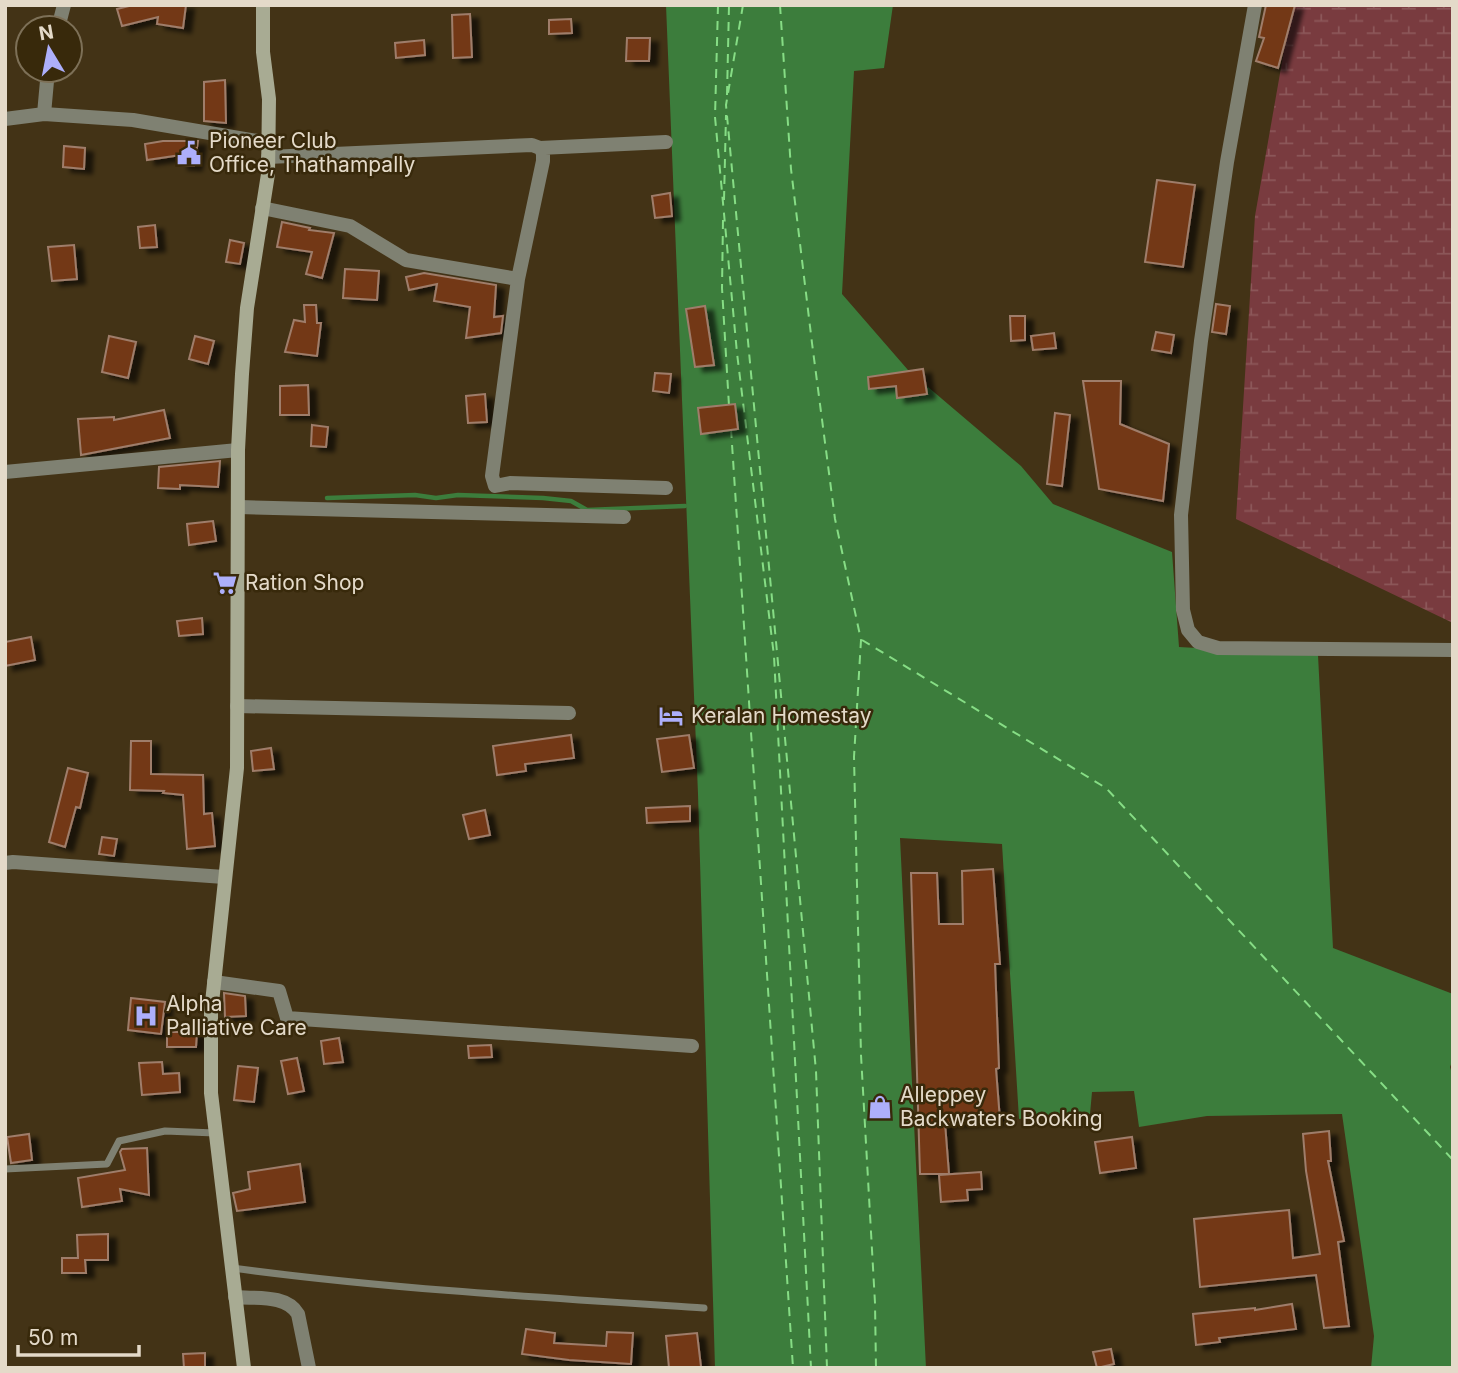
<svg xmlns="http://www.w3.org/2000/svg" width="1458" height="1373" font-family="Inter,sans-serif">
  <style>
    .wetland { fill: url(#wetland-marsh) }
    .water { fill: #3c7d3c }
    .lines { fill: none; stroke-linecap: round; stroke-linejoin: round }
    .stream { stroke: #3c7d3c; stroke-width: 4.5 }
    .ferry { stroke: #86dd85; stroke-width: 2; stroke-dasharray: 9 7; stroke-linecap: butt }
    .building { fill: #733916; stroke: #9f7d6b; stroke-width: 2; filter: url(#shadow) }
    .service { stroke: #7f8172; stroke-width: 7 }
    .minor { stroke: #7f8172; stroke-width: 14 }
    .secondary { stroke: #a8ab93; stroke-width: 14 }
    .labels { text-anchor: middle; stroke-width: 5; stroke-linejoin: round; paint-order: stroke }
    .poi-label { font-size: 21px; fill: #e4dac9; stroke: #38290b; text-anchor: start }
  </style>
  <defs>
    <pattern id="wetland-marsh" width="20" height="14" patternUnits="userSpaceOnUse" patternTransform="scale(1.75)"><rect width="20" height="14" fill="#793b3f"/><path d="M1 5h8M5 5V1M11 12h8M15 12V8" fill="none" stroke="#8c5759"/></pattern>
    <filter id="shadow"><feDropShadow dx="8" dy="4.5" stdDeviation="2" flood-color="#0009"/></filter>
  </defs>
  <rect width="100%" height="100%" fill="#433316"/>
  <!-- wetland -->
  <path class="wetland" d="M 1292,5 L 1453,5 L 1453,623 L 1236,519 L 1255,216 Z"/>
  <!-- water -->
  <path class="water" d="M 666,5 L 893,5 L 884,68 L 854,71 L 842,294 L 908,370 L 1021,466 L 1053,504 L 1172,552 L 1179,647 L 1318,655 L 1333,948 L 1453,994 L 1453,1059 L 1450,1067 L 1453,1077 L 1453,1368 L 1371,1368 L 1374,1336 L 1342,1114 L 1207,1116 L 1139,1127 L 1134,1091 L 1092,1092 L 1090,1114 L 1019,1119 L 1002,844 L 900,838 L 926,1368 L 715,1368 L 698,794 Z"/>
  <g class="lines">
    <!-- stream -->
    <path class="stream" d="M 327,498 L 415,495 L 436,498 L 458,495 L 543,498 L 571,501 L 587,510 L 685,506"/>
    <!-- ferry -->
    <path class="ferry" d="M 718,5 L 715,117 L 737,353 L 774,656 L 811,1368
      M 743,5 L 726,105 L 816,1071 L 827,1368
      M 780,5 L 791,169 L 812,343 L 835,519 L 861,640 L 854,757 L 861,1055 L 875,1303 L 876,1368
      M 727,95 L 729,5
      M 724,200 L 726,115
      M 723,220 L 722,288 L 729,406
      M 731,429 L 793,1368
      M 862,640 L 1106,788 L 1453,1160"/>
  </g>
  <!-- building -->
  <path class="building" d="M 133,5 L 186,5 L 183,28 L 157,24 L 158,17 L 122,26 L 117,9 Z
    M 1266,5 L 1295,5 L 1278,68 L 1256,61 L 1264,38 L 1259,37 Z
    M 470,14 L 472,57 L 453,58 L 452,15 Z
    M 571,19 L 572,33 L 549,34 L 549,20 Z
    M 627,38 L 650,38 L 649,61 L 626,61 Z
    M 424,40 L 425,55 L 396,58 L 395,43 Z
    M 225,80 L 226,123 L 204,121 L 204,82 Z
    M 163,141 L 198,141 L 194,166 L 180,165 L 181,155 L 147,160 L 145,144 Z
    M 64,146 L 85,148 L 84,169 L 63,167 Z
    M 1157,180 L 1195,185 L 1183,267 L 1145,262 Z
    M 670,193 L 672,216 L 655,218 L 652,196 Z
    M 282,222 L 310,228 L 309,230 L 334,233 L 322,278 L 306,274 L 312,252 L 277,247 Z
    M 155,225 L 157,247 L 140,248 L 138,227 Z
    M 230,240 L 244,243 L 240,264 L 226,262 Z
    M 74,245 L 77,279 L 52,281 L 48,247 Z
    M 345,269 L 379,271 L 377,300 L 343,298 Z
    M 424,273 L 496,285 L 494,317 L 503,316 L 501,333 L 466,338 L 470,307 L 434,301 L 437,284 L 409,290 L 406,277 Z
    M 1216,304 L 1230,306 L 1226,334 L 1212,332 Z
    M 304,305 L 316,305 L 317,323 L 321,323 L 317,356 L 285,352 L 294,320 L 305,322 Z
    M 705,306 L 714,365 L 695,367 L 686,309 Z
    M 1010,316 L 1025,316 L 1025,340 L 1011,341 Z
    M 1156,332 L 1174,335 L 1171,353 L 1152,350 Z
    M 1054,333 L 1056,348 L 1033,350 L 1031,336 Z
    M 109,336 L 136,342 L 128,378 L 102,372 Z
    M 195,336 L 214,341 L 208,364 L 189,359 Z
    M 923,369 L 927,394 L 897,398 L 896,386 L 869,389 L 868,377 Z
    M 655,373 L 671,374 L 669,393 L 653,391 Z
    M 1083,381 L 1121,381 L 1120,424 L 1169,444 L 1163,501 L 1099,489 Z
    M 308,385 L 309,415 L 280,415 L 280,386 Z
    M 485,394 L 487,422 L 468,423 L 466,396 Z
    M 735,404 L 738,429 L 701,434 L 698,408 Z
    M 164,410 L 170,438 L 81,455 L 78,419 L 114,417 L 114,420 Z
    M 1055,413 L 1070,415 L 1062,486 L 1047,484 Z
    M 312,425 L 328,427 L 326,447 L 311,446 Z
    M 220,461 L 218,487 L 180,485 L 180,489 L 158,488 L 159,467 Z
    M 213,521 L 216,541 L 189,545 L 187,524 Z
    M 202,618 L 203,634 L 179,636 L 177,621 Z
    M 31,637 L 35,660 L 5,666 L 5,642 Z
    M 571,735 L 574,758 L 525,764 L 526,771 L 497,775 L 493,746 Z
    M 689,735 L 694,768 L 662,772 L 657,739 Z
    M 131,741 L 151,741 L 151,774 L 203,775 L 204,814 L 212,813 L 215,846 L 187,849 L 183,795 L 163,793 L 164,791 L 130,790 Z
    M 271,748 L 274,769 L 253,771 L 251,751 Z
    M 68,768 L 88,773 L 80,808 L 76,807 L 65,847 L 49,842 Z
    M 690,806 L 690,821 L 647,823 L 646,808 Z
    M 485,810 L 490,835 L 469,839 L 463,815 Z
    M 102,837 L 117,839 L 114,856 L 99,854 Z
    M 993,869 L 1000,964 L 995,964 L 999,1068 L 996,1069 L 1000,1120 L 945,1123 L 949,1174 L 920,1174 L 911,873 L 937,873 L 939,924 L 963,924 L 962,871 Z
    M 224,993 L 245,996 L 246,1016 L 225,1017 Z
    M 131,998 L 165,1002 L 161,1034 L 128,1030 Z
    M 167,1032 L 197,1032 L 196,1047 L 167,1047 Z
    M 339,1038 L 343,1062 L 324,1064 L 321,1041 Z
    M 491,1045 L 492,1057 L 469,1058 L 468,1046 Z
    M 297,1058 L 304,1091 L 288,1094 L 281,1061 Z
    M 162,1062 L 163,1074 L 179,1073 L 180,1092 L 142,1095 L 139,1063 Z
    M 238,1066 L 258,1068 L 254,1102 L 234,1100 Z
    M 1329,1131 L 1331,1161 L 1328,1161 L 1344,1241 L 1338,1242 L 1349,1326 L 1324,1328 L 1316,1275 L 1200,1287 L 1194,1219 L 1289,1210 L 1293,1258 L 1320,1254 L 1306,1171 L 1303,1134 Z
    M 29,1134 L 32,1160 L 11,1163 L 7,1137 Z
    M 1132,1137 L 1136,1168 L 1100,1173 L 1095,1142 Z
    M 147,1148 L 149,1195 L 120,1189 L 122,1201 L 82,1207 L 78,1178 L 125,1170 L 120,1152 L 122,1149 Z
    M 300,1164 L 305,1202 L 237,1211 L 233,1193 L 250,1189 L 248,1172 Z
    M 981,1172 L 982,1189 L 967,1190 L 968,1200 L 941,1202 L 939,1175 Z
    M 108,1234 L 108,1260 L 85,1260 L 86,1273 L 62,1273 L 62,1258 L 78,1258 L 77,1235 Z
    M 1292,1304 L 1296,1329 L 1219,1338 L 1220,1342 L 1196,1345 L 1193,1314 L 1255,1308 L 1255,1310 Z
    M 526,1329 L 555,1333 L 554,1343 L 606,1346 L 607,1332 L 633,1333 L 631,1364 L 569,1360 L 522,1354 Z
    M 697,1333 L 701,1367 L 669,1368 L 666,1336 Z
    M 1111,1349 L 1114,1364 L 1097,1368 L 1093,1352 Z
    M 205,1353 L 205,1368 L 184,1368 L 183,1354 Z"/>
  <g class="lines">
    <!-- service -->
    <path class="service" d="M 5,1169 L 107,1164 L 119,1141 L 165,1131 L 215,1133
      M 232,1268 C 389,1289 547,1298 704,1308"/>
    <!-- minor -->
    <path class="minor" d="M 1255,5 L 1227,162 L 1201,341 L 1181,515 L 1183,610 L 1188,630 L 1198,642 L 1218,648 L 1453,650
      M 58,28 L 64,5
      M 44,114 L 48,70
      M 5,119 L 44,114 L 133,120 L 269,143
      M 540,148 L 666,142
      M 268,157 L 532,145 L 540,148 L 543,153 L 543,161 L 518,279 L 492,476 L 495,486 L 510,483 L 666,488
      M 262,208 L 350,226 L 406,260 L 518,279
      M 5,472 L 238,450
      M 239,507 L 624,517
      M 237,706 L 569,713
      M 5,863 L 13,862 L 224,877
      M 214,982 L 279,991 L 287,1018 L 692,1046
      M 235,1297 C 256,1299 286,1294 298,1314 L 309,1368"/>
    <!-- secondary -->
    <path class="secondary" d="M 244,1368 L 211,1093 L 211,1012 L 237,768 L 238,450 L 242,374 L 247,308 L 268,174 L 269,99 L 263,52 L 263,5"/>
  </g>
  <!-- icons -->
  <defs>
    <g id="civic-bare" transform="scale(1.89)"><path d="M-.6-6.5H3V-4.5H.6V-3L4-1V1h2V6H-6V1h2V-1L-.6-3ZM-1.2 2.5V6h2.4V2.5Z" fill="#adaffb" stroke="#38290b" stroke-width="2.5" paint-order="stroke"/></g>
    <g id="supermarket-bare" transform="scale(1.89)"><path d="M-6-5.5h2.5l.6 2H6L4.5 2H-2.5L-4.4-4H-6ZM-1.5 3.2a1.3 1.3 0 1 0 .1 0ZM3 3.2a1.3 1.3 0 1 0 .1 0Z" fill="#adaffb" stroke="#38290b" stroke-width="2.5" paint-order="stroke"/></g>
    <g id="hotel-bare" transform="scale(1.89)"><path d="M-6-4.5h1.5V1H6V5H4.5V3h-9V5H-6ZM-4 0a1.8 1.8 0 1 1 3.6 0ZM.5 0V-2.5h3Q6-2.5 6 0Z" fill="#adaffb" stroke="#38290b" stroke-width="2.5" paint-order="stroke"/></g>
    <g id="hospital-bare" transform="scale(1.89)"><path d="M-5-5h3v3.5h4V-5h3V5h-3V1.5h-4V5h-3Z" fill="#adaffb" stroke="#38290b" stroke-width="2.5" paint-order="stroke"/></g>
    <g id="shop-bare" transform="scale(1.89)"><path d="M-5-2.5h2.3a2.7 3.5 0 0 1 5.4 0H5L5.5 6h-11ZM-1.5-2.5h3a1.5 2.3 0 0 0-3 0Z" fill="#adaffb" stroke="#38290b" stroke-width="2.5" paint-order="stroke"/></g>
  </defs>
  <g fill-rule="evenodd">
    <use href="#civic-bare" x="189" y="153"/>
    <use href="#supermarket-bare" x="225" y="583"/>
    <use href="#hotel-bare" x="671" y="716"/>
    <use href="#hospital-bare" x="146" y="1016"/>
    <use href="#shop-bare" x="880" y="1107"/>
  </g>
  <g class="labels">
    <!-- poi labels -->
    <g class="poi-label">
      <text x="209" y="148">Pioneer Club<tspan x="209" dy="24">Office, Thathampally</tspan></text>
      <text x="245" y="590">Ration Shop</text>
      <text x="691" y="723">Keralan Homestay</text>
      <text x="166" y="1011">Alpha<tspan x="166" dy="24">Palliative Care</tspan></text>
      <text x="900" y="1102">Alleppey<tspan x="900" dy="24">Backwaters Booking</tspan></text>
    </g>
  </g>
  <!-- border -->
  <rect width="1458" height="1373" fill="none" stroke="#e4dac9" stroke-width="14"/>
  <!-- north arrow -->
  <g transform="translate(49 49) rotate(350)"><circle r="33" fill="#38290b" stroke="#7d7057" stroke-width="2"/>
  <path d="M0-5L12 26L0 18L-12 26Z" fill="#adaffb"/>
  <text y="-10" font-size="19" font-weight="bold" text-anchor="middle" fill="#e4dac9">N</text>
  </g>
  <!-- scale -->
  <path d="M18 1345v10h121v-10" fill="none" stroke="#e4dac9" stroke-width="3.5"/>
  <text x="28" y="1345" font-size="21" fill="#e4dac9" stroke="#38290b" stroke-width="5" paint-order="stroke">50 m</text>
</svg>
